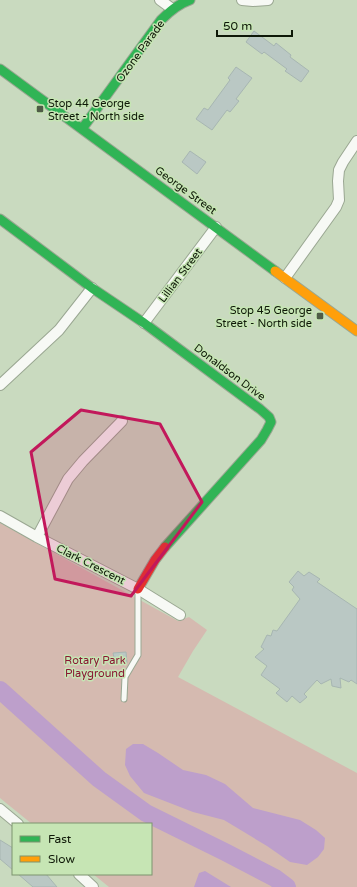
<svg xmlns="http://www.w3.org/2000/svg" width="357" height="887" font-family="'Varela Round',sans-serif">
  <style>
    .green { fill: #d5bab0 }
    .water { fill: #bd9fcb }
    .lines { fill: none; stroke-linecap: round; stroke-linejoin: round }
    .river { stroke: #bd9fcb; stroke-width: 18 }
    .building { fill: #bac8c4; stroke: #a7b6b2 }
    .lane-casing { stroke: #9aa792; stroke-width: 7 }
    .street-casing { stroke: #9aa792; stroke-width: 12 }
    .fast-casing { stroke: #9aa792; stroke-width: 11 }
    .slow-casing { stroke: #9aa792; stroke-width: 11 }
    .jam-casing { stroke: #9aa792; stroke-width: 11 }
    .lane { stroke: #f7f9f5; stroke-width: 5 }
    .street { stroke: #f7f9f5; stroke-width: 10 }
    .fast { stroke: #30b455; stroke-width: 9 }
    .slow { stroke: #ff9f0a; stroke-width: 9 }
    .jam { stroke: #e5322d; stroke-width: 9 }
    .marked { fill: #c2185b; fill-opacity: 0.2; stroke: #c2185b; stroke-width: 3; stroke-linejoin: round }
    .poi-dot { fill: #4f5c47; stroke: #c6e5b4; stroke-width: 1.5 }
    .labels { text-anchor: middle; stroke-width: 3; stroke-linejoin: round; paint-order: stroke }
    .street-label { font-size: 11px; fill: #0e1807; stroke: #c6e5b4 }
    .poi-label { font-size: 11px; fill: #0e1807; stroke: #c6e5b4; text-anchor: start }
    .park-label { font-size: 11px; fill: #891631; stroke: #c6e5b4 }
  </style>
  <rect width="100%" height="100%" fill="#c9dabf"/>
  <!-- green -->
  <path class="green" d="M 0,523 L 178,621 L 189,617 L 207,630 L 193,651 L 178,677 L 357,773 L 357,887 L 109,887 L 93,874 L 151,874 L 151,824 L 32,824 L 0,798 Z"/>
  <!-- water -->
  <path class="water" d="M 133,744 L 143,744 L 158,753 L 183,770 L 206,775 L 225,784 L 253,808 L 300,820 L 316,830 L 325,838 L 324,849 L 318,857 L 307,865 L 290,862 L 267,846 L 224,820 L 193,812 L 144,793 L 130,776 L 125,765 L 126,749 Z
    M 205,871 L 231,887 L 194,887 L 199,873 Z"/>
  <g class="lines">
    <!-- river -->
    <path class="river" d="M 0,690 L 99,779 L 146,813 L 225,852 L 275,878 L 287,887"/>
  </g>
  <!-- building -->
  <path class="building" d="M 254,31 L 274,46 L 276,43 L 291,55 L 290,57 L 309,71 L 301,82 L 285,71 L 287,69 L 264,52 L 262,54 L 246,42 Z
    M 236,67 L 252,78 L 236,99 L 239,101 L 230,112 L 227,110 L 212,130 L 196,119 L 204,108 L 208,110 L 230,80 L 228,78 Z
    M 190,151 L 206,162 L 197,174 L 182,162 Z
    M 298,571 L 304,576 L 309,572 L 320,579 L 317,582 L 357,609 L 357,684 L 351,680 L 349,682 L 340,678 L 341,688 L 332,686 L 331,679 L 321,684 L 317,680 L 304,694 L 307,697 L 300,703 L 292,696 L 287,702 L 276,693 L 280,689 L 261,675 L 267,666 L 255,657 L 264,649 L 261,647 L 267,635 L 271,636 L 273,630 L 277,631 L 300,599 L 292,590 L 294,587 L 289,582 Z
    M 126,652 L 127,663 L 115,662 L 113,653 Z
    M 0,840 L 13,848 L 13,870 L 0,859 Z
    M 18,874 L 46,874 L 57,887 L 33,887 Z"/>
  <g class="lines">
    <!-- lane casing -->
    <g class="lane-casing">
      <path id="lane" d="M 124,699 L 125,677 L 138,655 L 138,589"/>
    </g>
    <!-- street casing -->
    <g class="street-casing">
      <path id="street" d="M 160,0 L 171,8
        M 242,0 L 253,1 L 268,0
        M 285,278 L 336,207 L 339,200 L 338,181 L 339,170 L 343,162 L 357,141
        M 144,323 L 216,227
        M 0,385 L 59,330 L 92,288
        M 0,516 L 37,537 L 138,589 L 180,615
        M 37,537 L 68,479 L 83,461 L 122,421
        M 0,809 L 18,824
        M 79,874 L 93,887"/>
    </g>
    <!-- fast casing -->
    <g class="fast-casing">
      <path id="fast" d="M 0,69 L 275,271
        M 82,129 L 161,20 C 170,11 178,4 190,0
        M 0,219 L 92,288 L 144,323 L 260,409 L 269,417 L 271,422 L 267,430 L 261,440 L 165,547"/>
    </g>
    <!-- slow casing -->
    <g class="slow-casing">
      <path id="slow" d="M 275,271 L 357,331"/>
    </g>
    <!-- jam casing -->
    <g class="jam-casing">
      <path id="jam" d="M 138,589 L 155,560 L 165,547"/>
    </g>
    <!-- lane -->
    <use href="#lane" class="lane"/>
    <!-- street -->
    <use href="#street" class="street"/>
    <!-- fast -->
    <use href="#fast" class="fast"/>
    <!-- slow -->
    <use href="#slow" class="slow"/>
    <!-- jam -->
    <use href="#jam" class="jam"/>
  </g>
  <!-- marked area -->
  <path class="marked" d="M 81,410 L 160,424 L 202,502 L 131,596 L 55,579 L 31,452 Z"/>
  <!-- markers -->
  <g class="poi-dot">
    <rect x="36" y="105" width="8" height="8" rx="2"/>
    <rect x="316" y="312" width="8" height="8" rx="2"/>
  </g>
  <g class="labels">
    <!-- street labels -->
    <g class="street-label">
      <text transform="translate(140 51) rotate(-54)" y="4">Ozone Parade</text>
      <text transform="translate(186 190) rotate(36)" y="4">George Street</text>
      <text transform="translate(180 275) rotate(-53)" y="4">Lillian Street</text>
      <text transform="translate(230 372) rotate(37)" y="4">Donaldson Drive</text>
      <text transform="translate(91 564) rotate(27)" y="4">Clark Crescent</text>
    </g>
    <!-- poi labels -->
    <g class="poi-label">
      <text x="48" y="107">Stop 44 George<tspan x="48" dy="13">Street - North side</tspan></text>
      <text x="312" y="314" text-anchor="end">Stop 45 George<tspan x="312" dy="13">Street - North side</tspan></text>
    </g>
    <!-- park labels -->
    <g class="park-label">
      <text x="95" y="664">Rotary Park<tspan x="95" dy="13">Playground</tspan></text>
    </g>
  </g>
  <!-- legend -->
  <rect x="12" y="823" width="140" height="52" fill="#c6e5b4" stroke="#7c936f"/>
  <rect x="20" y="836" width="20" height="6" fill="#30b455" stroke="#7c936f"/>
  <text x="48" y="843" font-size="12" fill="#0e1807">Fast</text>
  <rect x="20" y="856" width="20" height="6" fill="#ff9f0a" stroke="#7c936f"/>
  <text x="48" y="863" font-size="12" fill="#0e1807">Slow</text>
  <!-- scale -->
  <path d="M217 30v6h75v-6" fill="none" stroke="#0e1807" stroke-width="2"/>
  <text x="223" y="30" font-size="12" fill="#0e1807" stroke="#c6e5b4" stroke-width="3" paint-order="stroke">50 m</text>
</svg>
